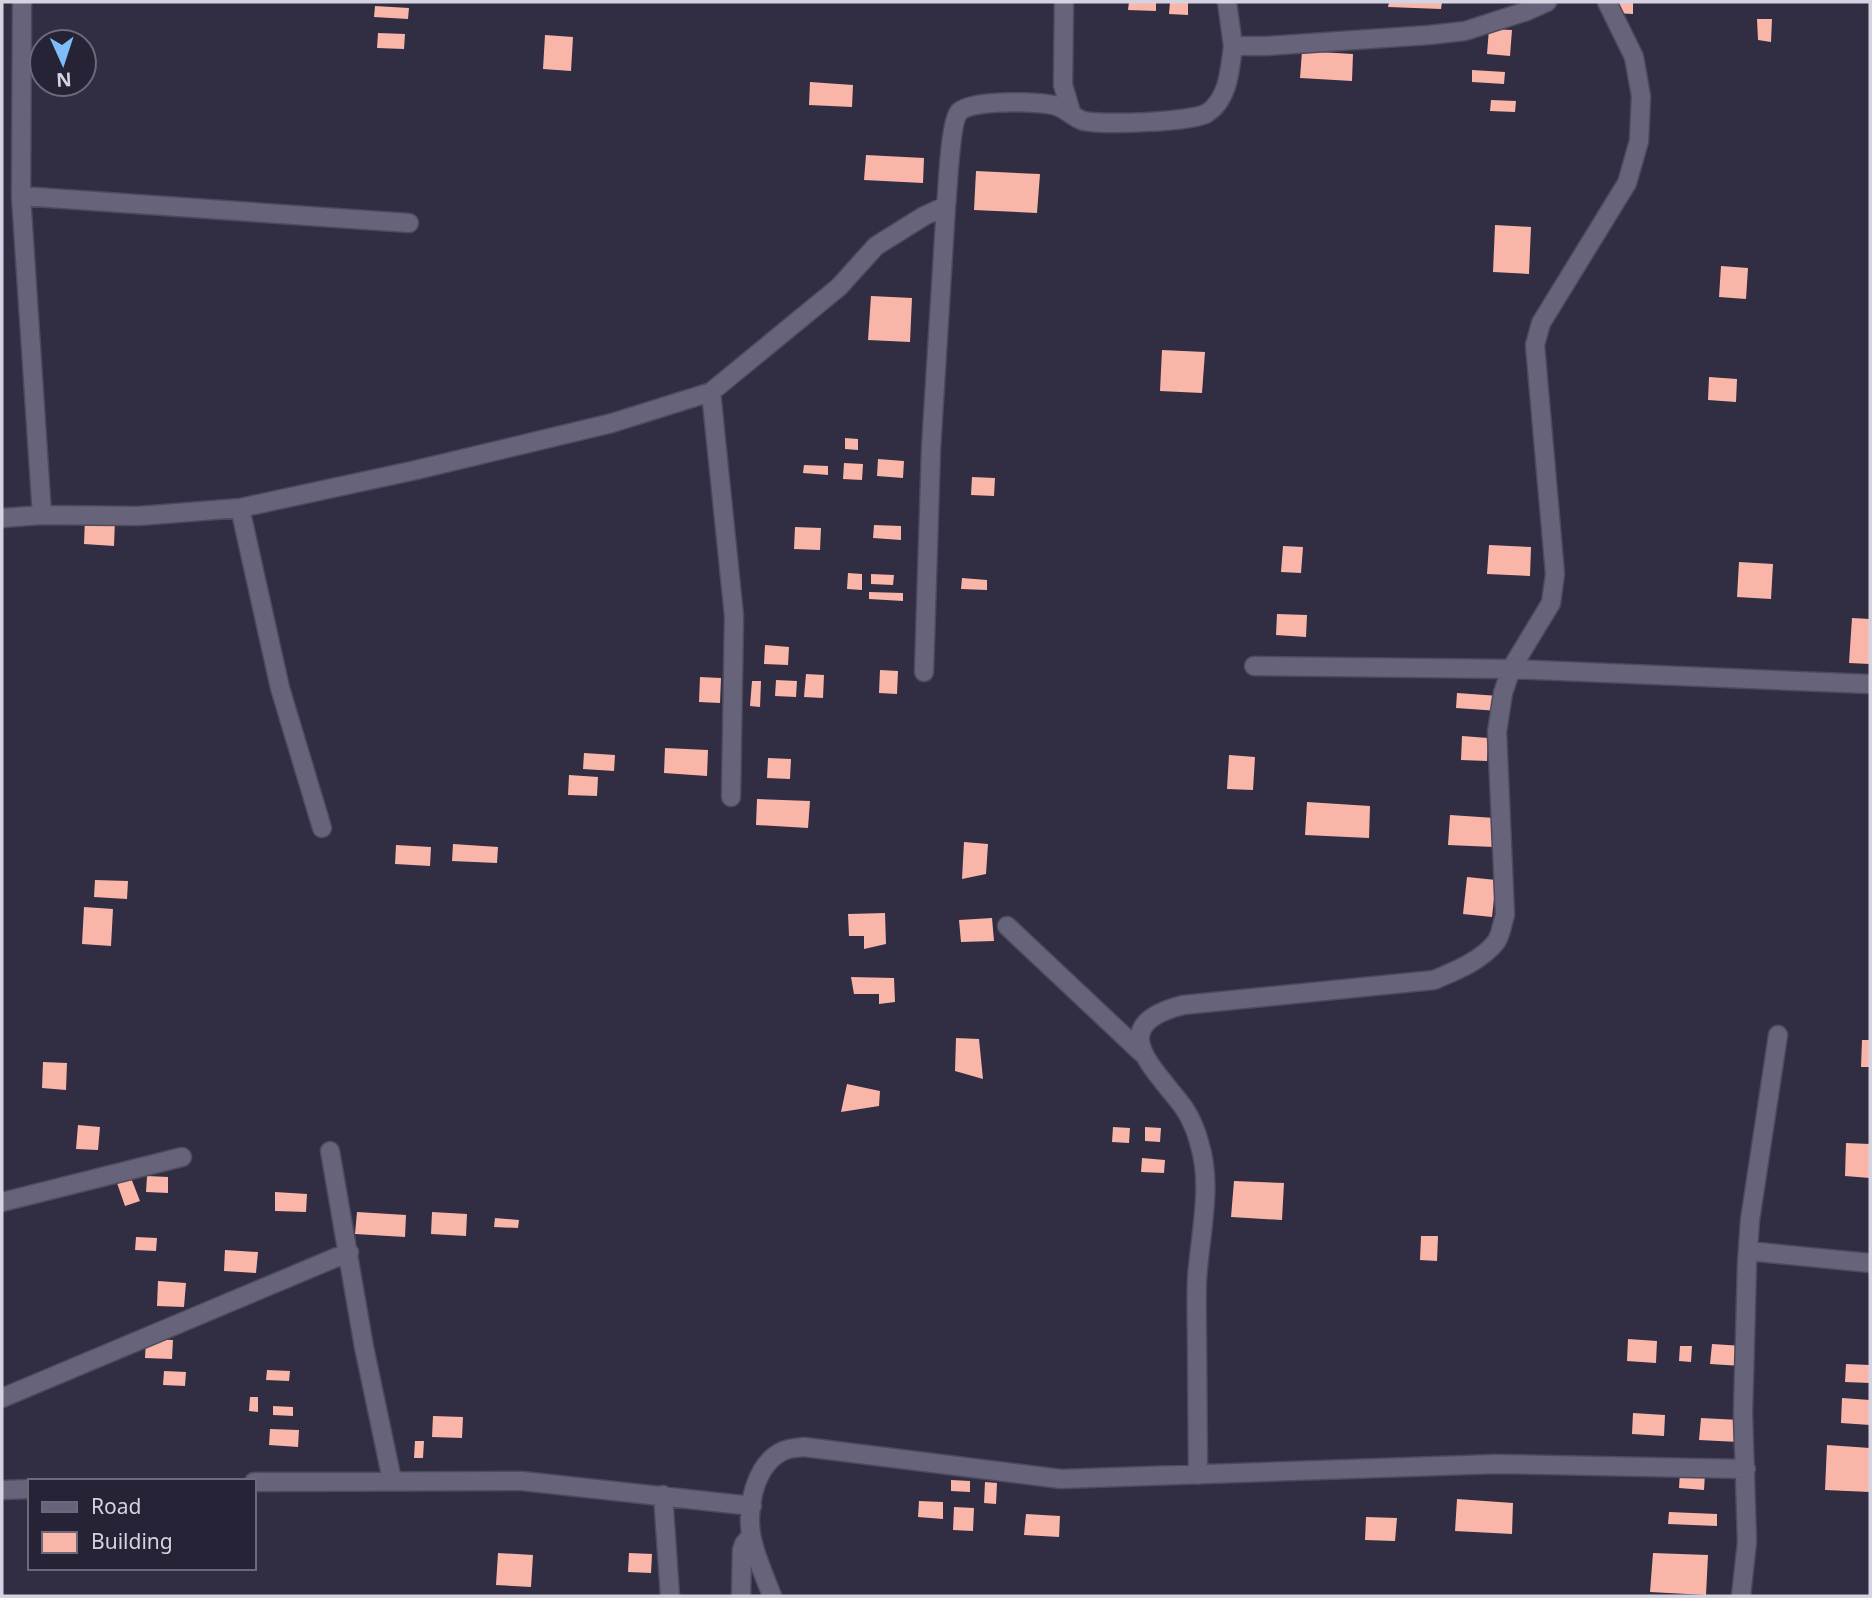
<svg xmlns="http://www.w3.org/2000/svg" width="1872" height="1598" font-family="'Noto Sans',sans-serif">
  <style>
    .building { fill: #fab5a9 }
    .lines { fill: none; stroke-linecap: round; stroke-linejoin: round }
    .minor-casing { stroke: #4e4a5c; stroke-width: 21 }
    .minor { stroke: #67637a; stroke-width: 18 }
  </style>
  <rect width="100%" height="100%" fill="#312d42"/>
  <!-- building -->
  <path class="building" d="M 1129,2 L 1156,2 L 1156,11 L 1128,10 Z
    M 1170,2 L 1188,2 L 1188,15 L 1169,14 Z
    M 1389,2 L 1442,2 L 1441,9 L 1388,7 Z
    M 1614,2 L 1633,2 L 1633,14 L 1614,13 Z
    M 375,6 L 409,8 L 408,19 L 374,17 Z
    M 1757,19 L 1772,19 L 1771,42 L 1758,40 Z
    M 1489,29 L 1512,30 L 1510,56 L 1487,54 Z
    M 378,33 L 405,34 L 404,49 L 377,48 Z
    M 545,35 L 573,37 L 571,71 L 543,69 Z
    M 1302,51 L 1353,54 L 1352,81 L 1300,78 Z
    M 1472,70 L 1505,72 L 1504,84 L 1472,82 Z
    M 810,82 L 853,85 L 852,107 L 809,105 Z
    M 1491,100 L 1516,101 L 1515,112 L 1490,111 Z
    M 866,155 L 924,158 L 923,183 L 864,180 Z
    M 976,171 L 1040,174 L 1037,213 L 974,210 Z
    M 1495,225 L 1531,227 L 1529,274 L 1493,272 Z
    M 1721,266 L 1748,268 L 1746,299 L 1719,297 Z
    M 871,296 L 912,298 L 910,342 L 868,340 Z
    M 1162,350 L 1205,352 L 1202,393 L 1160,391 Z
    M 1709,377 L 1737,379 L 1736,402 L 1708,400 Z
    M 845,438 L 858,439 L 858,450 L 845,449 Z
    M 878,459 L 904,461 L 903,478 L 877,476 Z
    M 844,463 L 863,464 L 862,480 L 843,479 Z
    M 804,465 L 828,466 L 828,475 L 803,473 Z
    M 972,477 L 995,478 L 994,496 L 971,495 Z
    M 85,518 L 115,519 L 114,546 L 84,544 Z
    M 874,525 L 901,526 L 901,540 L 873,538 Z
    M 795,527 L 821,528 L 820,550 L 794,549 Z
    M 1489,545 L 1531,547 L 1530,576 L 1487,574 Z
    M 1283,546 L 1303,547 L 1301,573 L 1281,572 Z
    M 1739,562 L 1773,564 L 1771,599 L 1737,597 Z
    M 848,573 L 862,574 L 862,590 L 847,589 Z
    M 871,574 L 894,575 L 893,585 L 871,584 Z
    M 962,578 L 987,580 L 987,590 L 961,589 Z
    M 869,592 L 903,593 L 903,601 L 869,599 Z
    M 1277,614 L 1307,615 L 1306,637 L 1276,635 Z
    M 1852,618 L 1870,619 L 1870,664 L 1849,663 Z
    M 765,645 L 789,647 L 788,665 L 764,664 Z
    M 880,670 L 898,671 L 897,694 L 879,693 Z
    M 806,674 L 824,675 L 823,698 L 804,697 Z
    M 700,677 L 721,678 L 720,703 L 699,702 Z
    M 776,680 L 797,681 L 796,697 L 775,696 Z
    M 752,681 L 761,681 L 760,707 L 750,706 Z
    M 1457,693 L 1499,696 L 1499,711 L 1456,708 Z
    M 1462,736 L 1488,738 L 1487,761 L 1461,760 Z
    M 665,748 L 708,750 L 707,776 L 664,773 Z
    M 584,753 L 615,755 L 614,771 L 583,769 Z
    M 1229,755 L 1255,757 L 1253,790 L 1227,789 Z
    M 768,758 L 791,759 L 790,779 L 767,778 Z
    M 569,775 L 598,777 L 597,796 L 568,795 Z
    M 757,799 L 810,801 L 808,828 L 756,825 Z
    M 1307,802 L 1370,806 L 1369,838 L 1305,835 Z
    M 1450,815 L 1495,818 L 1494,847 L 1448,845 Z
    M 964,842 L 988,844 L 986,874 L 962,879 Z
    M 453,844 L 498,847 L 497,863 L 452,861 Z
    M 396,845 L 431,847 L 430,866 L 395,864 Z
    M 1467,877 L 1496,880 L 1492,917 L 1463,914 Z
    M 95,880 L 128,881 L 127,899 L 94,897 Z
    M 84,907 L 113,909 L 111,946 L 82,944 Z
    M 885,913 L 886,944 L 864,949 L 864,936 L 849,936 L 848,914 Z
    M 992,918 L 994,941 L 961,942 L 959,920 Z
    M 851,977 L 894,978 L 895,1002 L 879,1004 L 879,994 L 854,994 Z
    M 956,1038 L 979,1039 L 983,1079 L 955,1071 Z
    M 1862,1040 L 1870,1040 L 1870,1067 L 1861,1067 Z
    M 43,1062 L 67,1063 L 66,1090 L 42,1088 Z
    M 847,1084 L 880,1091 L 879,1106 L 841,1112 Z
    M 78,1125 L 100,1127 L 98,1150 L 76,1149 Z
    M 1113,1127 L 1130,1128 L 1129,1143 L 1112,1142 Z
    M 1145,1127 L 1161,1128 L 1160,1142 L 1145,1141 Z
    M 1846,1143 L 1870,1144 L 1870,1178 L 1845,1176 Z
    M 1142,1158 L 1165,1160 L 1164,1173 L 1141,1172 Z
    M 147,1176 L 168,1177 L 168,1193 L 146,1192 Z
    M 131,1178 L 140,1201 L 125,1206 L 117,1183 Z
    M 1234,1181 L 1284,1183 L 1282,1220 L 1231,1217 Z
    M 275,1192 L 307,1194 L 306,1212 L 275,1211 Z
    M 357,1212 L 406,1215 L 405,1237 L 355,1234 Z
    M 432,1212 L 467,1214 L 466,1236 L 431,1234 Z
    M 495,1218 L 519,1220 L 518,1228 L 494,1227 Z
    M 1421,1236 L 1438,1236 L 1437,1261 L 1420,1260 Z
    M 136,1237 L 157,1238 L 156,1251 L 135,1250 Z
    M 225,1250 L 258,1252 L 256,1273 L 224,1271 Z
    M 158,1281 L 186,1283 L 184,1307 L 157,1306 Z
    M 146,1339 L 173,1340 L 172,1359 L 145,1358 Z
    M 1628,1339 L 1657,1341 L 1656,1363 L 1627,1361 Z
    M 1712,1344 L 1743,1346 L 1742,1366 L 1710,1364 Z
    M 1680,1346 L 1692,1346 L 1691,1362 L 1679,1361 Z
    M 1846,1364 L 1870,1365 L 1870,1383 L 1845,1382 Z
    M 267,1370 L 290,1371 L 289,1381 L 266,1380 Z
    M 164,1371 L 186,1372 L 185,1386 L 163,1385 Z
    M 250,1397 L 258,1397 L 258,1412 L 249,1411 Z
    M 1842,1398 L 1870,1400 L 1870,1425 L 1841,1423 Z
    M 273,1406 L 293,1407 L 293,1416 L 273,1415 Z
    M 1633,1413 L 1665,1415 L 1664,1436 L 1632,1434 Z
    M 433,1416 L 463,1417 L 462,1438 L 432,1437 Z
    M 1701,1418 L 1740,1420 L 1739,1442 L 1699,1440 Z
    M 270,1429 L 299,1430 L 298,1447 L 269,1445 Z
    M 415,1441 L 424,1441 L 423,1458 L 414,1458 Z
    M 1827,1445 L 1870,1448 L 1870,1492 L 1825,1490 Z
    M 1680,1472 L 1705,1474 L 1704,1490 L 1679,1488 Z
    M 951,1480 L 970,1481 L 970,1492 L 951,1491 Z
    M 985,1482 L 997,1483 L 996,1504 L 984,1503 Z
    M 1457,1499 L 1513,1503 L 1512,1534 L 1455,1531 Z
    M 919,1501 L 943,1502 L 943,1519 L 918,1517 Z
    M 954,1507 L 974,1508 L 973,1531 L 953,1530 Z
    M 1669,1512 L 1717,1514 L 1717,1526 L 1668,1524 Z
    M 1026,1514 L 1060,1516 L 1059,1537 L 1024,1535 Z
    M 1366,1517 L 1397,1518 L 1395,1541 L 1365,1540 Z
    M 498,1553 L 533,1555 L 531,1587 L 496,1585 Z
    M 629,1553 L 652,1554 L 651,1573 L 628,1572 Z
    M 1653,1553 L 1708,1555 L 1706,1595 L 1650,1592 Z"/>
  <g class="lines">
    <!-- minor casing -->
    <g class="minor-casing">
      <path id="minor" d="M 22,2 L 21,196 L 42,515
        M 1064,2 L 1063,85 L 1071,112
        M 1227,2 L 1233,46 L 1267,46 L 1429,35 L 1465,31 L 1527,11 L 1547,2
        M 21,196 L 409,223
        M 711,392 L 734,616 L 731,797
        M 240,508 L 416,470 L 612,423 L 711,392 L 839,287 L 876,246 L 924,216 L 946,206 C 948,188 950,122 959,112 C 972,99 1035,102 1053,105 C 1064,107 1071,116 1081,120 C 1095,126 1194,122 1207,113 C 1229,99 1230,68 1233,46
        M 2,518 L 42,515 L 139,516 L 240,508 L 280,688 L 322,828
        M 1254,666 L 1511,669 L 1870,684
        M 924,672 L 931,449 L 946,206
        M 1007,926 L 1142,1053
        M 330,1151 L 364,1347 L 392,1480
        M 2,1202 L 182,1157
        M 1748,1251 L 1870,1263
        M 2,1398 L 349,1252
        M 1198,1475 C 1198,1433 1197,1390 1197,1348 C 1197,1325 1196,1302 1197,1279 C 1200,1234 1213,1185 1199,1142 C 1196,1131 1190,1117 1184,1108 C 1156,1069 1101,1026 1183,1005 L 1434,980 C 1455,971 1481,961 1496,942 C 1501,935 1502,924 1505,915 L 1497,732 L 1503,693 L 1511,669 L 1551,603 L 1555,574 L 1535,345 L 1541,323 L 1627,183 L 1639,141 L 1641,96 L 1634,57 L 1607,2
        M 254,1482 L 522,1481 L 752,1506
        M 2,1490 L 30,1489
        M 663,1495 L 670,1596
        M 741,1596 L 742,1550 L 744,1544 L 751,1536
        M 772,1596 C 765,1577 754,1554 751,1534 C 747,1506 755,1464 783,1451 C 789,1448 797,1448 804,1447 L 1061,1479 L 1496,1464 L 1746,1469
        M 1741,1596 L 1747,1542 L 1743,1414 L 1747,1263 L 1750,1220 L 1778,1035"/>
    </g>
    <!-- minor -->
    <use href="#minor" class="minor"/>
  </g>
  <!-- border -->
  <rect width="1872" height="1598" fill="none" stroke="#d5d3e1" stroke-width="7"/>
  <!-- legend -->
  <rect x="28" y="1479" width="228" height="91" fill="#272337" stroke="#6d697b" stroke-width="2"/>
  <rect x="42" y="1502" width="35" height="10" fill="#67637a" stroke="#6d697b" stroke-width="2"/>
  <text x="91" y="1514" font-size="21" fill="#d5d3e1">Road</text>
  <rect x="42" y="1532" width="35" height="21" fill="#fab5a9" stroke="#6d697b" stroke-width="2"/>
  <text x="91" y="1549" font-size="21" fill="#d5d3e1">Building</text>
  <!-- north arrow -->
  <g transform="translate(63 63) rotate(177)"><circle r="33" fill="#272337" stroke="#6d697b" stroke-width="2"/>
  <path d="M0-5L12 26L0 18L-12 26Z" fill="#7dbef9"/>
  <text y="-10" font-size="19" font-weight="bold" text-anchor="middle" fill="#d5d3e1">N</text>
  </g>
</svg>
